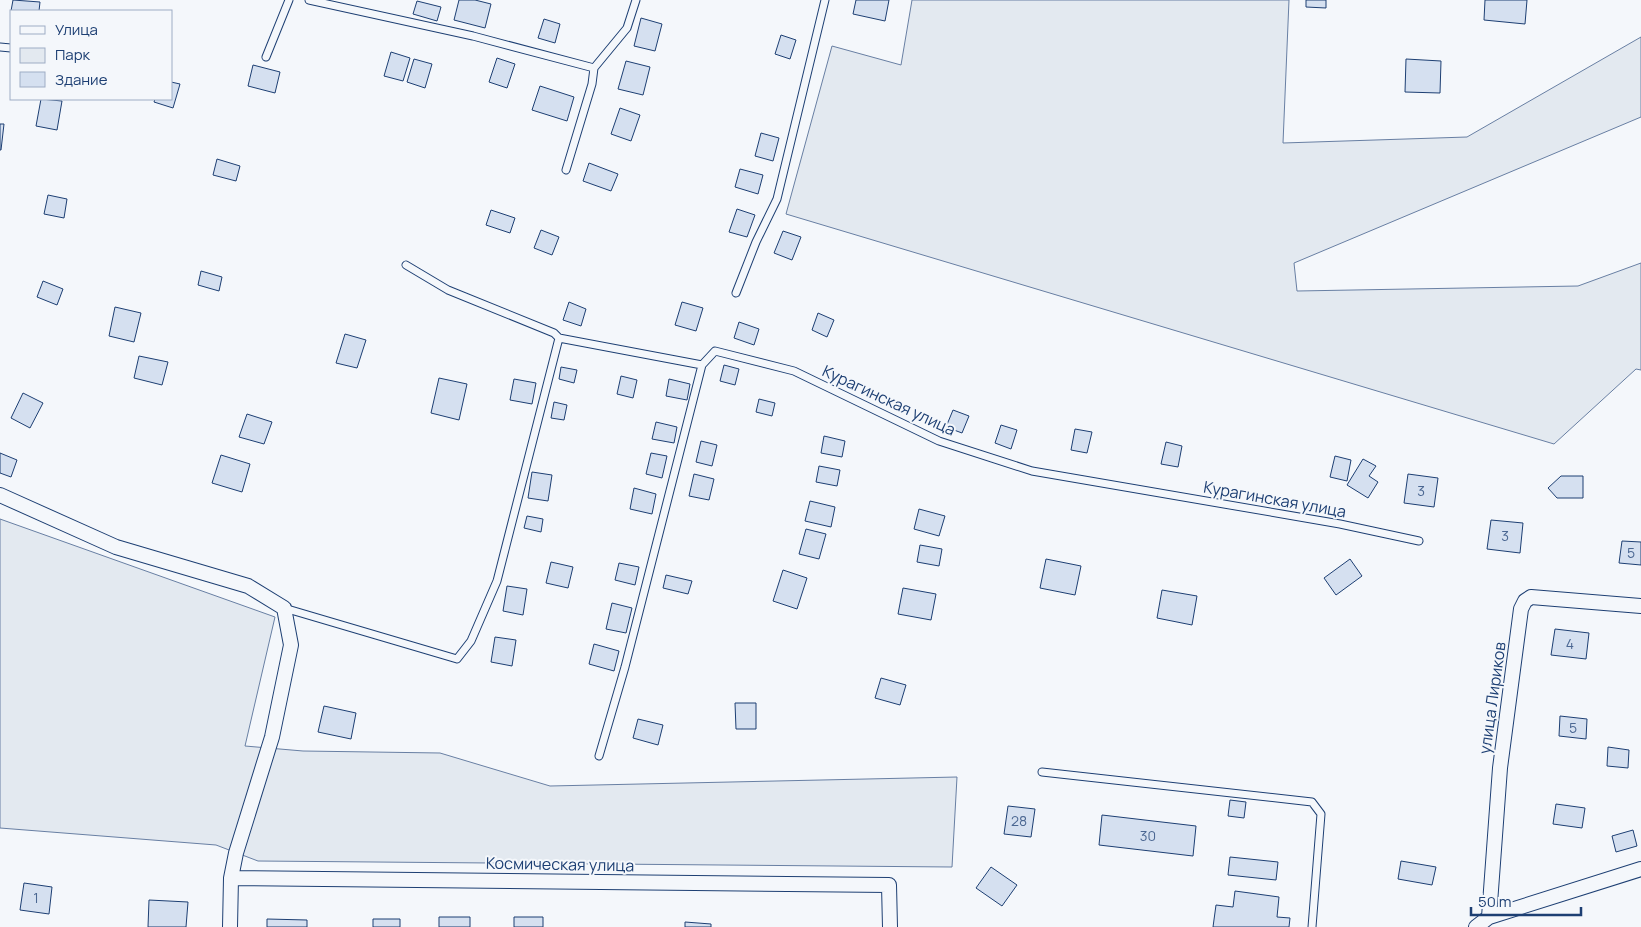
<svg xmlns="http://www.w3.org/2000/svg" width="1641" height="927" font-family="Manrope,sans-serif">
  <style>
    .green { fill: #e3e9f0; stroke: #687fa3 }
    .building { fill: #d5e0f0; stroke: #1d3f73 }
    .lines { fill: none; stroke-linecap: round; stroke-linejoin: round }
    .lane-casing { stroke: #1d3f73; stroke-width: 9 }
    .street-casing { stroke: #1d3f73; stroke-width: 16 }
    .lane { stroke: #f4f7fb; stroke-width: 7 }
    .street { stroke: #f4f7fb; stroke-width: 14 }
    .labels { text-anchor: middle; stroke-width: 4; stroke-linejoin: round; paint-order: stroke }
    .number-label { font-size: 14px; fill: #4b6792 }
    .street-label { font-size: 16px; fill: #1d3f73; stroke: #f4f7fb }
  </style>
  <rect width="100%" height="100%" fill="#f4f7fb"/>
  <!-- green -->
  <path class="green" d="M 912,0 L 1289,0 L 1283,143 L 1467,137 L 1641,37 L 1641,117 L 1294,263 L 1297,291 L 1578,286 L 1641,263 L 1641,370 L 1636,369 L 1554,444 L 786,214 L 832,46 L 901,65 Z
    M 0,519 L 275,617 L 245,746 L 303,751 L 440,753 L 550,786 L 957,777 L 952,867 L 258,861 L 216,845 L 0,828 Z"/>
  <!-- building -->
  <path class="building" d="M 13,0 L 40,2 L 39,11 L 11,11 Z
    M 459,0 L 475,0 L 491,4 L 485,28 L 454,20 Z
    M 856,0 L 889,0 L 885,21 L 853,14 Z
    M 1306,0 L 1326,0 L 1326,8 L 1306,7 Z
    M 1485,0 L 1527,0 L 1525,24 L 1484,20 Z
    M 417,1 L 441,7 L 437,21 L 413,14 Z
    M 641,18 L 662,24 L 655,51 L 634,46 Z
    M 544,19 L 560,24 L 555,43 L 538,38 Z
    M 781,35 L 796,40 L 790,59 L 775,54 Z
    M 391,52 L 410,58 L 403,81 L 384,76 Z
    M 497,58 L 515,64 L 507,88 L 489,82 Z
    M 414,59 L 432,64 L 425,88 L 407,82 Z
    M 1406,59 L 1441,61 L 1440,93 L 1405,92 Z
    M 626,61 L 650,67 L 643,95 L 618,89 Z
    M 253,65 L 280,72 L 275,93 L 248,86 Z
    M 171,82 L 180,84 L 173,108 L 154,102 L 155,99 L 171,99 Z
    M 540,86 L 574,97 L 567,121 L 532,110 Z
    M 41,99 L 62,101 L 57,130 L 36,126 Z
    M 620,108 L 640,115 L 631,141 L 611,134 Z
    M 0,124 L 4,124 L 1,150 L 0,150 Z
    M 761,133 L 779,138 L 773,161 L 755,156 Z
    M 217,159 L 240,166 L 236,181 L 213,175 Z
    M 589,163 L 618,174 L 611,191 L 583,181 Z
    M 740,169 L 763,175 L 758,194 L 735,187 Z
    M 48,195 L 67,199 L 64,218 L 44,214 Z
    M 737,209 L 755,215 L 747,237 L 729,232 Z
    M 491,210 L 515,218 L 510,233 L 486,225 Z
    M 541,230 L 559,237 L 552,255 L 534,248 Z
    M 783,231 L 801,237 L 792,260 L 774,253 Z
    M 201,271 L 222,277 L 219,291 L 198,285 Z
    M 43,281 L 63,289 L 57,305 L 37,297 Z
    M 569,302 L 586,309 L 581,326 L 563,320 Z
    M 682,302 L 703,308 L 696,331 L 675,325 Z
    M 115,307 L 141,313 L 134,342 L 109,336 Z
    M 818,313 L 834,320 L 827,337 L 812,330 Z
    M 739,322 L 759,329 L 754,345 L 734,338 Z
    M 345,334 L 366,340 L 357,368 L 336,363 Z
    M 139,356 L 168,362 L 162,385 L 134,378 Z
    M 724,365 L 739,369 L 735,385 L 720,381 Z
    M 561,367 L 577,370 L 574,383 L 559,379 Z
    M 621,376 L 637,380 L 633,398 L 617,394 Z
    M 439,378 L 467,384 L 459,420 L 431,413 Z
    M 514,379 L 536,383 L 532,404 L 510,400 Z
    M 669,379 L 690,384 L 687,400 L 666,396 Z
    M 23,393 L 43,403 L 30,428 L 11,418 Z
    M 759,399 L 775,403 L 772,416 L 756,412 Z
    M 554,402 L 567,405 L 564,420 L 551,418 Z
    M 953,410 L 969,416 L 962,433 L 946,427 Z
    M 247,414 L 272,422 L 264,444 L 239,437 Z
    M 656,422 L 677,427 L 674,443 L 652,439 Z
    M 1001,425 L 1017,430 L 1011,449 L 995,443 Z
    M 1075,429 L 1092,432 L 1087,453 L 1071,450 Z
    M 824,436 L 845,441 L 842,457 L 821,453 Z
    M 701,441 L 717,445 L 712,466 L 696,462 Z
    M 1166,442 L 1182,446 L 1178,467 L 1161,464 Z
    M 0,453 L 17,460 L 11,477 L 0,473 Z
    M 651,453 L 667,456 L 662,478 L 646,474 Z
    M 221,455 L 250,464 L 242,492 L 212,483 Z
    M 1335,456 L 1351,460 L 1347,481 L 1330,477 Z
    M 1363,459 L 1376,466 L 1369,476 L 1378,482 L 1368,498 L 1347,485 Z
    M 819,466 L 840,470 L 837,486 L 816,482 Z
    M 532,472 L 552,475 L 548,501 L 528,498 Z
    M 694,474 L 714,479 L 709,500 L 689,496 Z
    M 1408,474 L 1438,478 L 1434,507 L 1404,503 Z
    M 1561,476 L 1583,476 L 1583,498 L 1557,498 L 1548,488 Z
    M 634,488 L 656,494 L 652,514 L 630,509 Z
    M 810,501 L 835,507 L 831,527 L 805,521 Z
    M 919,509 L 945,516 L 939,536 L 914,529 Z
    M 527,516 L 543,519 L 541,532 L 524,528 Z
    M 1491,520 L 1523,523 L 1520,553 L 1487,549 Z
    M 806,529 L 826,534 L 819,559 L 799,554 Z
    M 1622,541 L 1641,542 L 1641,565 L 1619,563 Z
    M 920,545 L 942,549 L 939,566 L 917,562 Z
    M 1046,559 L 1081,566 L 1075,595 L 1040,588 Z
    M 1350,559 L 1362,576 L 1336,595 L 1324,578 Z
    M 551,562 L 573,567 L 568,588 L 546,583 Z
    M 619,563 L 639,567 L 635,585 L 615,580 Z
    M 783,570 L 807,578 L 797,609 L 773,601 Z
    M 666,575 L 692,581 L 688,594 L 663,588 Z
    M 507,586 L 527,589 L 523,615 L 503,611 Z
    M 903,588 L 936,594 L 931,620 L 898,614 Z
    M 1162,590 L 1197,596 L 1192,625 L 1157,618 Z
    M 612,603 L 632,608 L 626,633 L 606,629 Z
    M 1555,629 L 1589,633 L 1586,659 L 1551,655 Z
    M 495,637 L 516,640 L 512,666 L 491,662 Z
    M 594,644 L 619,651 L 614,671 L 589,664 Z
    M 881,678 L 906,685 L 900,705 L 875,698 Z
    M 735,703 L 756,703 L 756,729 L 736,729 Z
    M 324,706 L 356,713 L 351,739 L 318,732 Z
    M 1560,716 L 1587,719 L 1586,739 L 1559,736 Z
    M 638,719 L 663,725 L 658,745 L 633,738 Z
    M 1608,747 L 1629,750 L 1628,768 L 1607,766 Z
    M 1230,800 L 1246,802 L 1244,818 L 1228,816 Z
    M 1556,804 L 1585,808 L 1582,828 L 1553,824 Z
    M 1008,806 L 1035,809 L 1031,837 L 1004,834 Z
    M 1102,815 L 1196,826 L 1193,856 L 1099,845 Z
    M 1633,830 L 1637,846 L 1616,852 L 1612,836 Z
    M 1230,857 L 1278,862 L 1276,880 L 1228,875 Z
    M 1401,861 L 1436,867 L 1432,885 L 1398,879 Z
    M 991,867 L 1017,885 L 1002,906 L 976,888 Z
    M 24,883 L 52,887 L 49,914 L 20,910 Z
    M 1235,891 L 1279,897 L 1277,917 L 1290,918 L 1289,927 L 1213,927 L 1216,905 L 1233,907 Z
    M 149,900 L 188,902 L 186,927 L 148,927 Z
    M 439,917 L 470,917 L 470,927 L 439,927 Z
    M 514,917 L 543,917 L 543,927 L 514,927 Z
    M 267,919 L 307,920 L 307,927 L 267,927 Z
    M 373,919 L 400,919 L 400,927 L 373,927 Z
    M 685,922 L 711,924 L 711,927 L 685,927 Z"/>
  <g class="lines">
    <!-- lane casing -->
    <g class="lane-casing">
      <path id="lane" d="M 309,0 L 473,36 L 594,68
        M 0,47 L 11,48
        M 266,57 L 289,0
        M 566,170 L 592,84 L 594,68 L 627,28 L 636,0
        M 736,293 L 756,242 L 777,199 L 825,0
        M 559,338 L 702,365 L 715,351 L 794,371 L 939,441 L 1032,471 L 1340,524 L 1419,541
        M 284,608 L 457,659 L 471,641 L 497,581 L 559,338 L 554,333 L 448,290 L 406,265
        M 599,756 L 625,667 L 702,365
        M 1042,772 L 1312,802 L 1321,814 L 1312,927"/>
    </g>
    <!-- street casing -->
    <g class="street-casing">
      <path id="street" d="M 0,495 L 116,547 L 248,586 L 284,608 L 291,645 L 272,737 L 236,853 L 231,878 L 230,927
        M 231,878 L 889,885 L 890,927
        M 1489,917 L 1500,768 L 1521,609 L 1525,601 L 1531,597 L 1641,606
        M 1476,927 L 1489,917 L 1641,869"/>
    </g>
    <!-- lane -->
    <use href="#lane" class="lane"/>
    <!-- street -->
    <use href="#street" class="street"/>
  </g>
  <g class="labels">
    <!-- number labels -->
    <g class="number-label">
      <text x="1421" y="496">3</text>
      <text x="1505" y="541">3</text>
      <text x="1631" y="558">5</text>
      <text x="1570" y="649">4</text>
      <text x="1573" y="733">5</text>
      <text x="1019" y="826">28</text>
      <text x="1148" y="841">30</text>
      <text x="36" y="903">1</text>
    </g>
    <!-- street labels -->
    <g class="street-label">
      <text transform="translate(889 400) rotate(25)" y="6">Курагинская улица</text>
      <text transform="translate(1275 499) rotate(10)" y="6">Курагинская улица</text>
      <text transform="translate(1492 698) rotate(-82)" y="6">улица Лириков</text>
      <text transform="translate(560 864) rotate(1)" y="6">Космическая улица</text>
    </g>
  </g>
  <!-- legend -->
  <rect x="10" y="10" width="162" height="90" fill="#f4f7fb" stroke="#9eadc5"/>
  <rect x="20" y="26" width="25" height="8" fill="#f4f7fb" stroke="#9eadc5"/>
  <text x="55" y="35" font-size="15" fill="#1d3f73">Улица</text>
  <rect x="20" y="48" width="25" height="15" fill="#e3e9f0" stroke="#9eadc5"/>
  <text x="55" y="60" font-size="15" fill="#1d3f73">Парк</text>
  <rect x="20" y="72" width="25" height="15" fill="#d5e0f0" stroke="#9eadc5"/>
  <text x="55" y="85" font-size="15" fill="#1d3f73">Здание</text>
  <!-- scale -->
  <path d="M1471 907v8h110v-8" fill="none" stroke="#1d3f73" stroke-width="2.5"/>
  <text x="1478" y="907" font-size="15" fill="#1d3f73" stroke="#f4f7fb" stroke-width="4" paint-order="stroke">50 m</text>
</svg>
